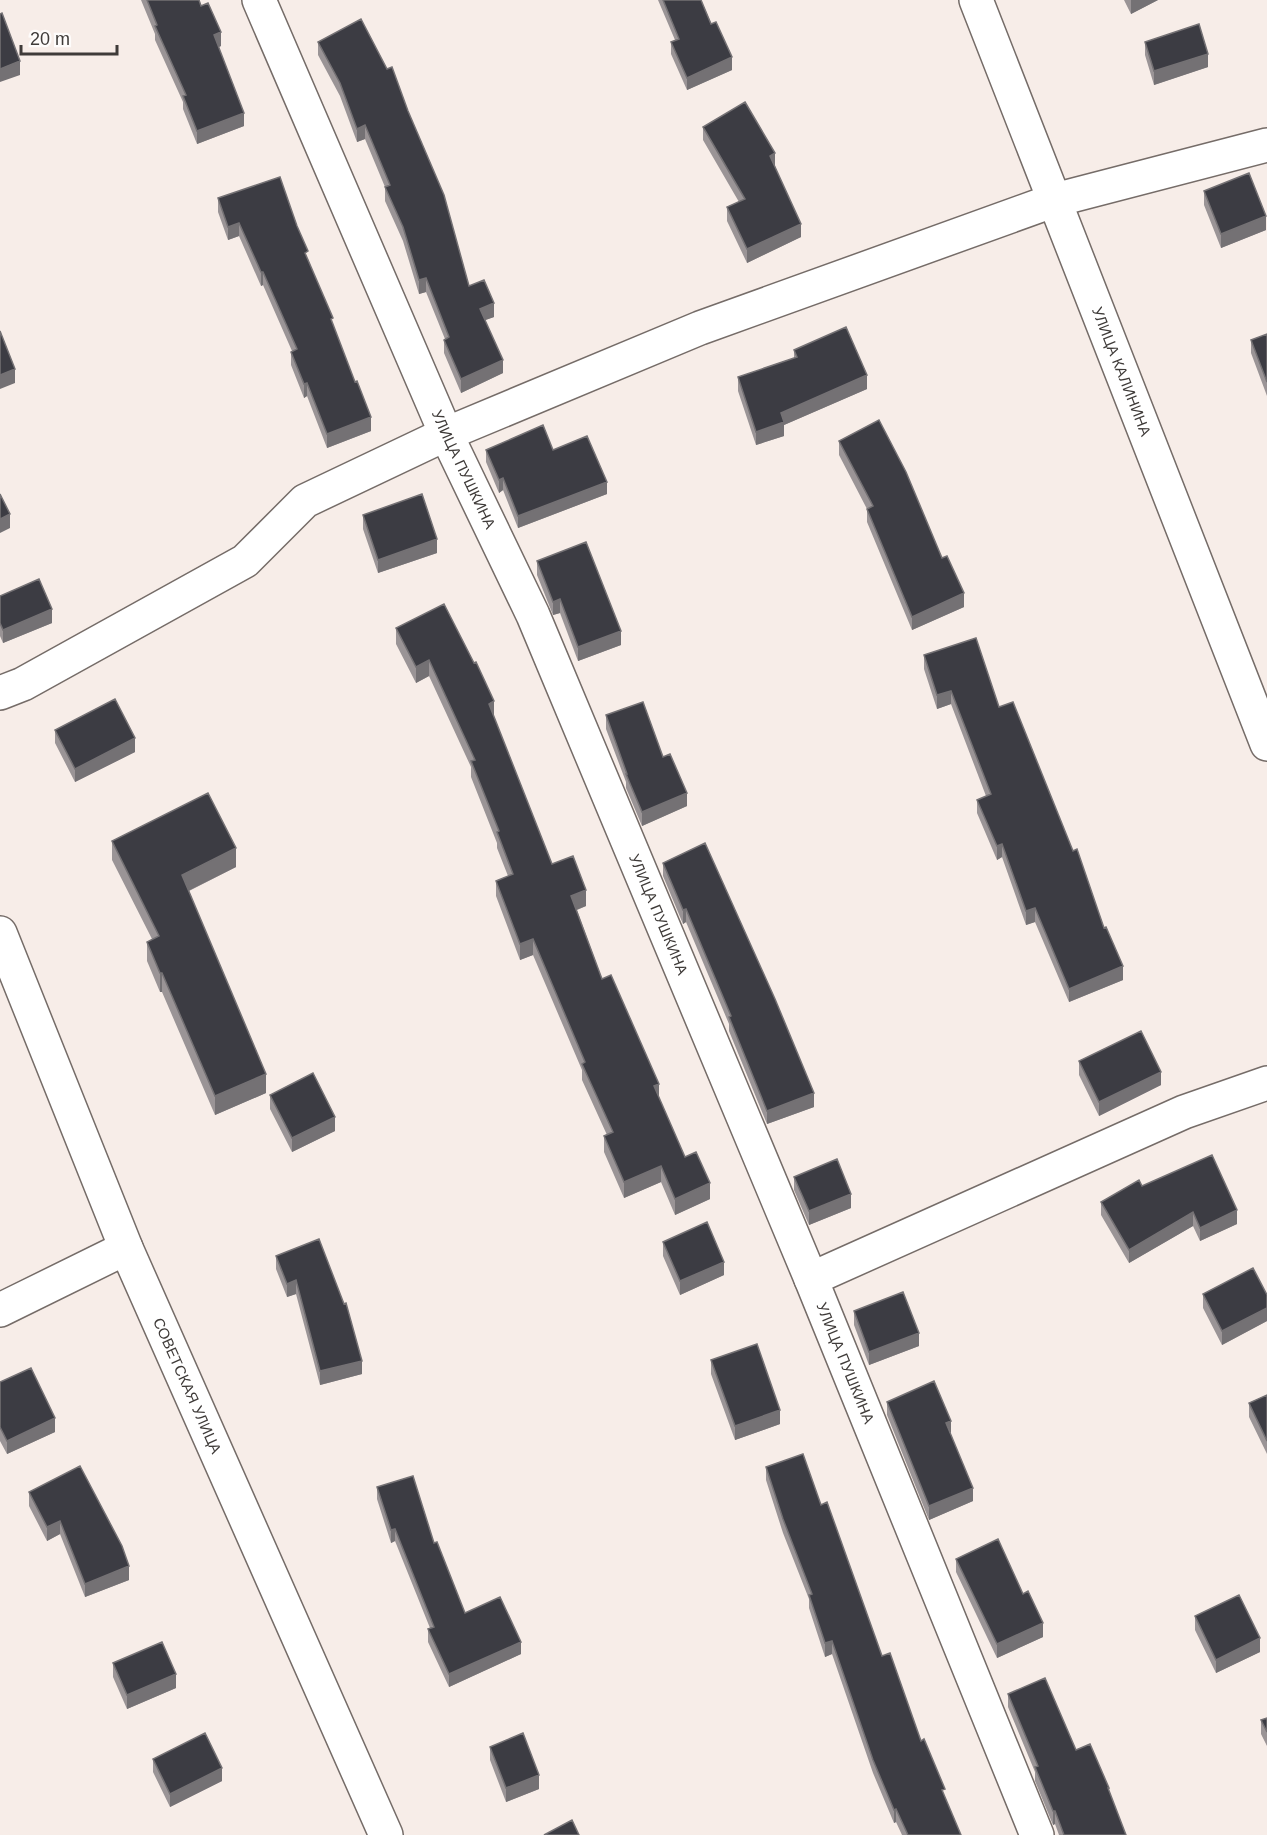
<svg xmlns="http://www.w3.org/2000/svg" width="1267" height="1835" font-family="Helvetica,sans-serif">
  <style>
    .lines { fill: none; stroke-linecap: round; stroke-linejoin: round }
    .minor-casing { stroke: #756c68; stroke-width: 36 }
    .minor { stroke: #fff; stroke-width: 33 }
    .wall { fill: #9a9496 }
    .shaded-wall { fill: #747174 }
    .building { fill: #3c3c43; stroke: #747174; stroke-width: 1.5 }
    .labels { text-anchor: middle; stroke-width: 6; stroke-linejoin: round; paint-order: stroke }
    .street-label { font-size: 15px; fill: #3f3b39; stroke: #fefcfb }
  </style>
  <rect width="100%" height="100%" fill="#f7ede8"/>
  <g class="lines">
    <!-- minor casing -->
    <g class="minor-casing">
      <g id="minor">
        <path id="s1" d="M 259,0 L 446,434 L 533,615 L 811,1279 L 1037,1835"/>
        <path id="s2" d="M 976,0 L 1267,744"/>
        <path d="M 0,693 L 23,684 L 245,561 L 305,501 L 446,434 L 700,328 L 1055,200 L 1267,145"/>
        <path id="s3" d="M 0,933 L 126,1248 L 386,1835"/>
        <path d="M 811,1279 L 1184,1112 L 1267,1083"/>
        <path d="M 0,1310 L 126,1248"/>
      </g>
    </g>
    <!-- minor -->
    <use href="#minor" class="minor"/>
  </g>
  <!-- wall -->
  <path class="wall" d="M 141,0 L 199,0 L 221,46 L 219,47 L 244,126 L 197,144 L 183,109 L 183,102 L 155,40 L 155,34 Z
    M 658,0 L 701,0 L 732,70 L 687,90 L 671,54 L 671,42 L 675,40 Z
    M 1124,0 L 1158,0 L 1131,14 Z
    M 318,42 L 469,286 L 494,317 L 485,320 L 503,373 L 461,393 L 444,353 L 444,340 L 445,339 L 426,292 L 419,294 L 403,241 L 385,201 L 385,187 L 365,139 L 357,142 L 340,96 L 318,55 Z
    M 1145,42 L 1208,67 L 1154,85 L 1145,55 Z
    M 703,127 L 775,166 L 801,237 L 747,263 L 727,221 L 727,207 L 739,202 L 703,140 Z
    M 1204,191 L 1266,230 L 1221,248 L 1204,205 Z
    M 218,198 L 308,259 L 333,325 L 371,431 L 327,448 L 307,396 L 304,398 L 291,365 L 291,352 L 292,351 L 263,285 L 261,286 L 239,236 L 228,240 L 218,212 Z
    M 1267,334 L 1267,396 L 1251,353 L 1251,340 Z
    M 794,350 L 867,389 L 784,425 L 784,436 L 756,445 L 738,391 L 738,377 L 794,358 Z
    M 839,441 L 964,607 L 912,630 L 867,522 L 867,509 L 839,455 Z
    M 486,450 L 553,450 L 607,494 L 518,528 L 503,490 L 499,493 L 486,462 Z
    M 363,515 L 437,553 L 378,573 L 363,529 Z
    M 537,561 L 621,645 L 578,661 L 560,613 L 553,615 L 537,575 Z
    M 0,596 L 52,623 L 3,643 L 0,636 Z
    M 396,628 L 494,717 L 552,864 L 586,906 L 577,910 L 602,979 L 659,1098 L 685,1157 L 710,1199 L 675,1215 L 661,1182 L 624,1198 L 604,1152 L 604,1136 L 607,1135 L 582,1080 L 582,1070 L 533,955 L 520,960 L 496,896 L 496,881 L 508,876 L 497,848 L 497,843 L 471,777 L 471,767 L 429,676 L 416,683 L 396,644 Z
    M 924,655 L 999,707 L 1123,980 L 1069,1002 L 1035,922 L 1026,925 L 1002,857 L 997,860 L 977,813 L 977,800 L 986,796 L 951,704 L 937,709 L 924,669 Z
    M 606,715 L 663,757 L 687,806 L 642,826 L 626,788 L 626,782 L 606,729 Z
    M 55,730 L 135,752 L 75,782 L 55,743 Z
    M 112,841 L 236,867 L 189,891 L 266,1093 L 215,1115 L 162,992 L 160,992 L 147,961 L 147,942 L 152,939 L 112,860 Z
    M 663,863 L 814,1107 L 767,1124 L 729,1031 L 729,1024 L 686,922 L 683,924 L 663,876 Z
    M 1079,1061 L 1161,1085 L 1099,1116 L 1079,1075 Z
    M 270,1095 L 335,1131 L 292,1152 L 270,1109 Z
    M 794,1177 L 851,1208 L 809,1225 L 794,1190 Z
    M 1142,1186 L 1237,1224 L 1200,1241 L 1193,1226 L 1129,1263 L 1101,1215 L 1101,1202 Z
    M 319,1239 L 362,1374 L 320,1385 L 296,1294 L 287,1297 L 276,1269 L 276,1256 Z
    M 663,1242 L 724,1275 L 680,1295 L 663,1256 Z
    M 1203,1294 L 1267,1295 L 1267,1321 L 1222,1345 L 1203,1308 Z
    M 854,1311 L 919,1346 L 869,1365 L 854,1325 Z
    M 711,1360 L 780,1424 L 735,1440 L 711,1374 Z
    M 0,1382 L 55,1432 L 7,1454 L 0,1441 Z
    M 1267,1395 L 1267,1454 L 1249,1417 L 1249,1403 Z
    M 887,1402 L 973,1501 L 929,1520 L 887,1415 Z
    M 766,1467 L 821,1505 L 882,1656 L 921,1741 L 961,1835 L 902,1835 L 896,1822 L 894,1823 L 873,1773 L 832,1654 L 825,1657 L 809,1608 L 809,1599 L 783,1533 L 766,1480 Z
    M 377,1487 L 434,1543 L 465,1613 L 521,1654 L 449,1687 L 428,1642 L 428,1629 L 430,1628 L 395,1541 L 391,1543 L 377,1499 Z
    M 29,1492 L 129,1580 L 85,1597 L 60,1534 L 47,1541 L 29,1506 Z
    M 956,1559 L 1043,1637 L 997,1658 L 956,1572 Z
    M 1195,1616 L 1260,1652 L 1216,1673 L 1195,1630 Z
    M 113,1663 L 176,1688 L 127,1709 L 113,1677 Z
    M 1008,1694 L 1076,1750 L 1109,1792 L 1126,1835 L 1059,1835 L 1055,1824 L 1053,1825 L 1035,1781 L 1035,1772 L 1008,1707 Z
    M 1267,1718 L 1267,1746 L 1261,1734 L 1261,1720 Z
    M 490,1747 L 539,1789 L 506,1802 L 490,1760 Z
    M 153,1759 L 222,1781 L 170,1807 L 153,1772 Z"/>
  <!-- shaded-wall -->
  <path class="shaded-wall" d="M 1131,0 L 1158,0 L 1131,14 Z
    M 221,32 L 221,46 L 214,49 L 214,35 Z
    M 1208,54 L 1208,67 L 1154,85 L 1154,71 Z
    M 732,57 L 732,70 L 687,90 L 687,78 Z
    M 20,61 L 20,75 L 0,82 L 0,69 Z
    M 244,113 L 244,126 L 197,144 L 197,131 Z
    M 365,125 L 365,139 L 357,142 L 357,129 Z
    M 775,153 L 775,167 L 770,156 Z
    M 1266,216 L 1266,230 L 1221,248 L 1221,234 Z
    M 239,223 L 239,236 L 228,240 L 228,227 Z
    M 801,224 L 801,237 L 747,263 L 747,249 Z
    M 261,272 L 263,272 L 263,285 L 261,286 Z
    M 426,278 L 426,292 L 419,294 L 419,280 Z
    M 494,303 L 494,317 L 480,322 L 480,309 Z
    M 503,360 L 503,373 L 461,393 L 461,379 Z
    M 15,369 L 15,383 L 0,389 L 0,375 Z
    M 867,375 L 867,389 L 784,425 L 784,436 L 756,445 L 756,432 L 781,413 Z
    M 307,383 L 307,396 L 304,398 L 304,384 Z
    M 371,417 L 371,431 L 327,448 L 327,434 Z
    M 503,478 L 503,490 L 499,493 L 499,480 Z
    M 607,482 L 607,494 L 518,528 L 518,516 Z
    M 10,514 L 10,528 L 0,533 L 0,519 Z
    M 437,539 L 437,553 L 378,573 L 378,560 Z
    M 964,593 L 964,607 L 912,630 L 912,617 Z
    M 560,599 L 560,613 L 553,615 L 553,602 Z
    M 52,609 L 52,623 L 3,643 L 3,630 Z
    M 621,631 L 621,645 L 578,661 L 578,647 Z
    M 429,660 L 429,676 L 416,683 L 416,667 Z
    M 951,691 L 951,704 L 937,709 L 937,695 Z
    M 494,701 L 494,717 L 489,704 Z
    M 135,738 L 135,752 L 75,782 L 75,769 Z
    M 687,793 L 687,806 L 642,826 L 642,812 Z
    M 1002,844 L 1002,857 L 997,860 L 997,846 Z
    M 236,848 L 236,867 L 182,894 L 182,875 Z
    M 586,890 L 586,906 L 571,912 L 571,896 Z
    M 1035,908 L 1035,922 L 1026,925 L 1026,911 Z
    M 686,909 L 686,922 L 683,924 L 683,910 Z
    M 533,939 L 533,955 L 520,960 L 520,944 Z
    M 1123,966 L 1123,980 L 1069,1002 L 1069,989 Z
    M 160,973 L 162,973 L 162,992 L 160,992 Z
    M 1161,1072 L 1161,1085 L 1099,1116 L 1099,1102 Z
    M 266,1074 L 266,1093 L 215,1115 L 215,1096 Z
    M 659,1084 L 659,1100 L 654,1086 Z
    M 814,1093 L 814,1107 L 767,1124 L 767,1111 Z
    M 335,1117 L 335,1131 L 292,1152 L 292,1138 Z
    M 661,1166 L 661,1182 L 624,1198 L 624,1182 Z
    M 710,1183 L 710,1199 L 675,1215 L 675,1199 Z
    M 851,1194 L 851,1208 L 809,1225 L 809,1211 Z
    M 1237,1210 L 1237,1224 L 1200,1241 L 1200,1228 Z
    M 1193,1212 L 1193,1226 L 1129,1263 L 1129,1250 Z
    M 724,1262 L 724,1275 L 680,1295 L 680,1281 Z
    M 296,1280 L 296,1294 L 287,1297 L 287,1284 Z
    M 1267,1308 L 1267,1321 L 1222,1345 L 1222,1331 Z
    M 919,1333 L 919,1346 L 869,1365 L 869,1352 Z
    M 362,1361 L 362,1374 L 320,1385 L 320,1371 Z
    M 780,1410 L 780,1424 L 735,1440 L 735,1426 Z
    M 55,1418 L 55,1432 L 7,1454 L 7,1441 Z
    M 951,1421 L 951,1434 L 946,1423 Z
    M 973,1488 L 973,1501 L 929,1520 L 929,1506 Z
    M 60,1521 L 60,1534 L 47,1541 L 47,1527 Z
    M 395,1529 L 395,1541 L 391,1543 L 391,1530 Z
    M 129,1566 L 129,1580 L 85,1597 L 85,1584 Z
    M 1043,1623 L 1043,1637 L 997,1658 L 997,1644 Z
    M 1260,1638 L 1260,1652 L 1216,1673 L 1216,1660 Z
    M 832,1641 L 832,1654 L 825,1657 L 825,1643 Z
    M 521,1642 L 521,1654 L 449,1687 L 449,1674 Z
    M 176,1674 L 176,1688 L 127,1709 L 127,1695 Z
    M 222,1768 L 222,1781 L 170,1807 L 170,1794 Z
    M 539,1775 L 539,1789 L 506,1802 L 506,1788 Z
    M 896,1809 L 896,1822 L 894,1823 L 894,1810 Z
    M 1053,1811 L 1055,1811 L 1055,1824 L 1053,1825 Z"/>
  <!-- building -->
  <path class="building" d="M 147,0 L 199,0 L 201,6 L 208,3 L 221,32 L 214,35 L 244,113 L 197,131 L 183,96 L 186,95 L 155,26 L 157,25 Z
    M 663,0 L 701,0 L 711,24 L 716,22 L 732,57 L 687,78 L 671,42 L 679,39 Z
    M 2,13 L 20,61 L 0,69 L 0,14 Z
    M 361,19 L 387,69 L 392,67 L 408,111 L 444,195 L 469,286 L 484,280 L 494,303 L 480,309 L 503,360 L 461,379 L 444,340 L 449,337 L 426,278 L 419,280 L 403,227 L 385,187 L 390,185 L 365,125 L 357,129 L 340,83 L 318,42 Z
    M 1199,24 L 1208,54 L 1154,71 L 1145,42 Z
    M 745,102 L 775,153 L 770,156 L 801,224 L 747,249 L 727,207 L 745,199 L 703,127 Z
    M 1249,173 L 1266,216 L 1221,234 L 1204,191 Z
    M 280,177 L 297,226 L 308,251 L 305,253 L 333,318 L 331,319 L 355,382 L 357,381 L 371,417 L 327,434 L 307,383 L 304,384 L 291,352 L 297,349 L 263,272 L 261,272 L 239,223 L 228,227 L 218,198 Z
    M 846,327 L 867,375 L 781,413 L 784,422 L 756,432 L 738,377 L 797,357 L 794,350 Z
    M 0,331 L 15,369 L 0,375 Z
    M 1267,334 L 1267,382 L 1251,340 Z
    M 879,420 L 906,472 L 942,558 L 947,556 L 964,593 L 912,617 L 867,509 L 873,506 L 839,441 Z
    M 543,425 L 553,450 L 587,436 L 607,482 L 518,516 L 503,478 L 499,480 L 486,450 Z
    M 0,494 L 10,514 L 0,519 Z
    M 422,494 L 437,539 L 378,560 L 363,515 Z
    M 586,542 L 621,631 L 578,647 L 560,599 L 553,602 L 537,561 Z
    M 39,579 L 52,609 L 3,630 L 0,623 L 0,596 Z
    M 444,604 L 474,663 L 476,662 L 494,701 L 489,704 L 552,864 L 573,856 L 586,890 L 571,896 L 602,979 L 611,975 L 659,1084 L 654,1086 L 685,1157 L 696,1152 L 710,1183 L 675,1199 L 661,1166 L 624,1182 L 604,1136 L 613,1132 L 582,1064 L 585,1062 L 533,939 L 520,944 L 496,881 L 513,874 L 497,832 L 499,831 L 471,761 L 475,760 L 429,660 L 416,667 L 396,628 Z
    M 976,638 L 999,707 L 1013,702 L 1073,851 L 1077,849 L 1104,928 L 1106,927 L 1123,966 L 1069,989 L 1035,908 L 1026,911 L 1002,844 L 997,846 L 977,800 L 991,794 L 951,691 L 937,695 L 924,655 Z
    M 115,699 L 135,738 L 75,769 L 55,730 Z
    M 643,702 L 663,757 L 670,754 L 687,793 L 642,812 L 626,774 L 627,774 L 606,715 Z
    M 208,793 L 236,848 L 182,875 L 266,1074 L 215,1096 L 162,973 L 160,973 L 147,942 L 159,936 L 112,841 Z
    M 705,843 L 775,999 L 814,1093 L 767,1111 L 729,1017 L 731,1016 L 686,909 L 683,910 L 663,863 Z
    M 1141,1031 L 1161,1072 L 1099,1102 L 1079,1061 Z
    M 313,1073 L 335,1117 L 292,1138 L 270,1095 Z
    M 1212,1155 L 1237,1210 L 1200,1228 L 1193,1212 L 1129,1250 L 1101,1202 L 1139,1180 L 1142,1186 Z
    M 837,1159 L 851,1194 L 809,1211 L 794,1177 Z
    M 707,1222 L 724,1262 L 680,1281 L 663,1242 Z
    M 319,1239 L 344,1304 L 346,1303 L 362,1361 L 320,1371 L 296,1280 L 287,1284 L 276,1256 Z
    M 1253,1268 L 1267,1295 L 1267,1308 L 1222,1331 L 1203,1294 Z
    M 903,1292 L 919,1333 L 869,1352 L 854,1311 Z
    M 757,1344 L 780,1410 L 735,1426 L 711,1360 Z
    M 31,1368 L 55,1418 L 7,1441 L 0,1427 L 0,1382 Z
    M 934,1381 L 951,1421 L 946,1423 L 973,1488 L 929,1506 L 887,1402 Z
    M 1267,1395 L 1267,1441 L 1249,1403 Z
    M 803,1454 L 821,1505 L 827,1502 L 882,1656 L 890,1653 L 921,1741 L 924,1739 L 945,1789 L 942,1790 L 961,1835 L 908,1835 L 896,1809 L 894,1810 L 873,1760 L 832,1641 L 825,1643 L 809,1595 L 812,1594 L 783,1519 L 766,1467 Z
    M 80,1466 L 122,1546 L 129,1566 L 85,1584 L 60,1521 L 47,1527 L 29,1492 Z
    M 413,1476 L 434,1543 L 437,1542 L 465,1613 L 500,1597 L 521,1642 L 449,1674 L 428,1629 L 434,1627 L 395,1529 L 391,1530 L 377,1487 Z
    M 998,1539 L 1023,1594 L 1028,1591 L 1043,1623 L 997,1644 L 956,1559 Z
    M 1239,1595 L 1260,1638 L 1216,1660 L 1195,1616 Z
    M 162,1642 L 176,1674 L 127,1695 L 113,1663 Z
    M 1045,1678 L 1076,1750 L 1090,1744 L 1109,1788 L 1108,1788 L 1126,1835 L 1064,1835 L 1055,1811 L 1053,1811 L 1035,1767 L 1038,1766 L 1008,1694 Z
    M 1267,1718 L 1267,1732 L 1261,1720 Z
    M 205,1733 L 222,1768 L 170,1794 L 153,1759 Z
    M 523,1733 L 539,1775 L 506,1788 L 490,1747 Z
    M 572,1820 L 579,1835 L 544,1835 Z"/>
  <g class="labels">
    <!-- street labels -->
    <g class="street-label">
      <text dy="5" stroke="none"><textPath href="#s2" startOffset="399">УЛИЦА КАЛИНИНА</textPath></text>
      <text dy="5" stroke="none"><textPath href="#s1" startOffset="512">УЛИЦА ПУШКИНА</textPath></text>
      <text dy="5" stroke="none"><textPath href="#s1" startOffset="998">УЛИЦА ПУШКИНА</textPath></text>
      <text dy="5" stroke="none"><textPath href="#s1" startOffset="1484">УЛИЦА ПУШКИНА</textPath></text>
      <text dy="5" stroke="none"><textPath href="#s3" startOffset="490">СОВЕТСКАЯ УЛИЦА</textPath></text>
    </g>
  </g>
  <!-- scale -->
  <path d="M21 45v9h96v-9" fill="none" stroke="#3f3b39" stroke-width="3"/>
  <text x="30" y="45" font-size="18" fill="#3f3b39" stroke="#fefcfb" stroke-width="4.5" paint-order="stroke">20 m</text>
</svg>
